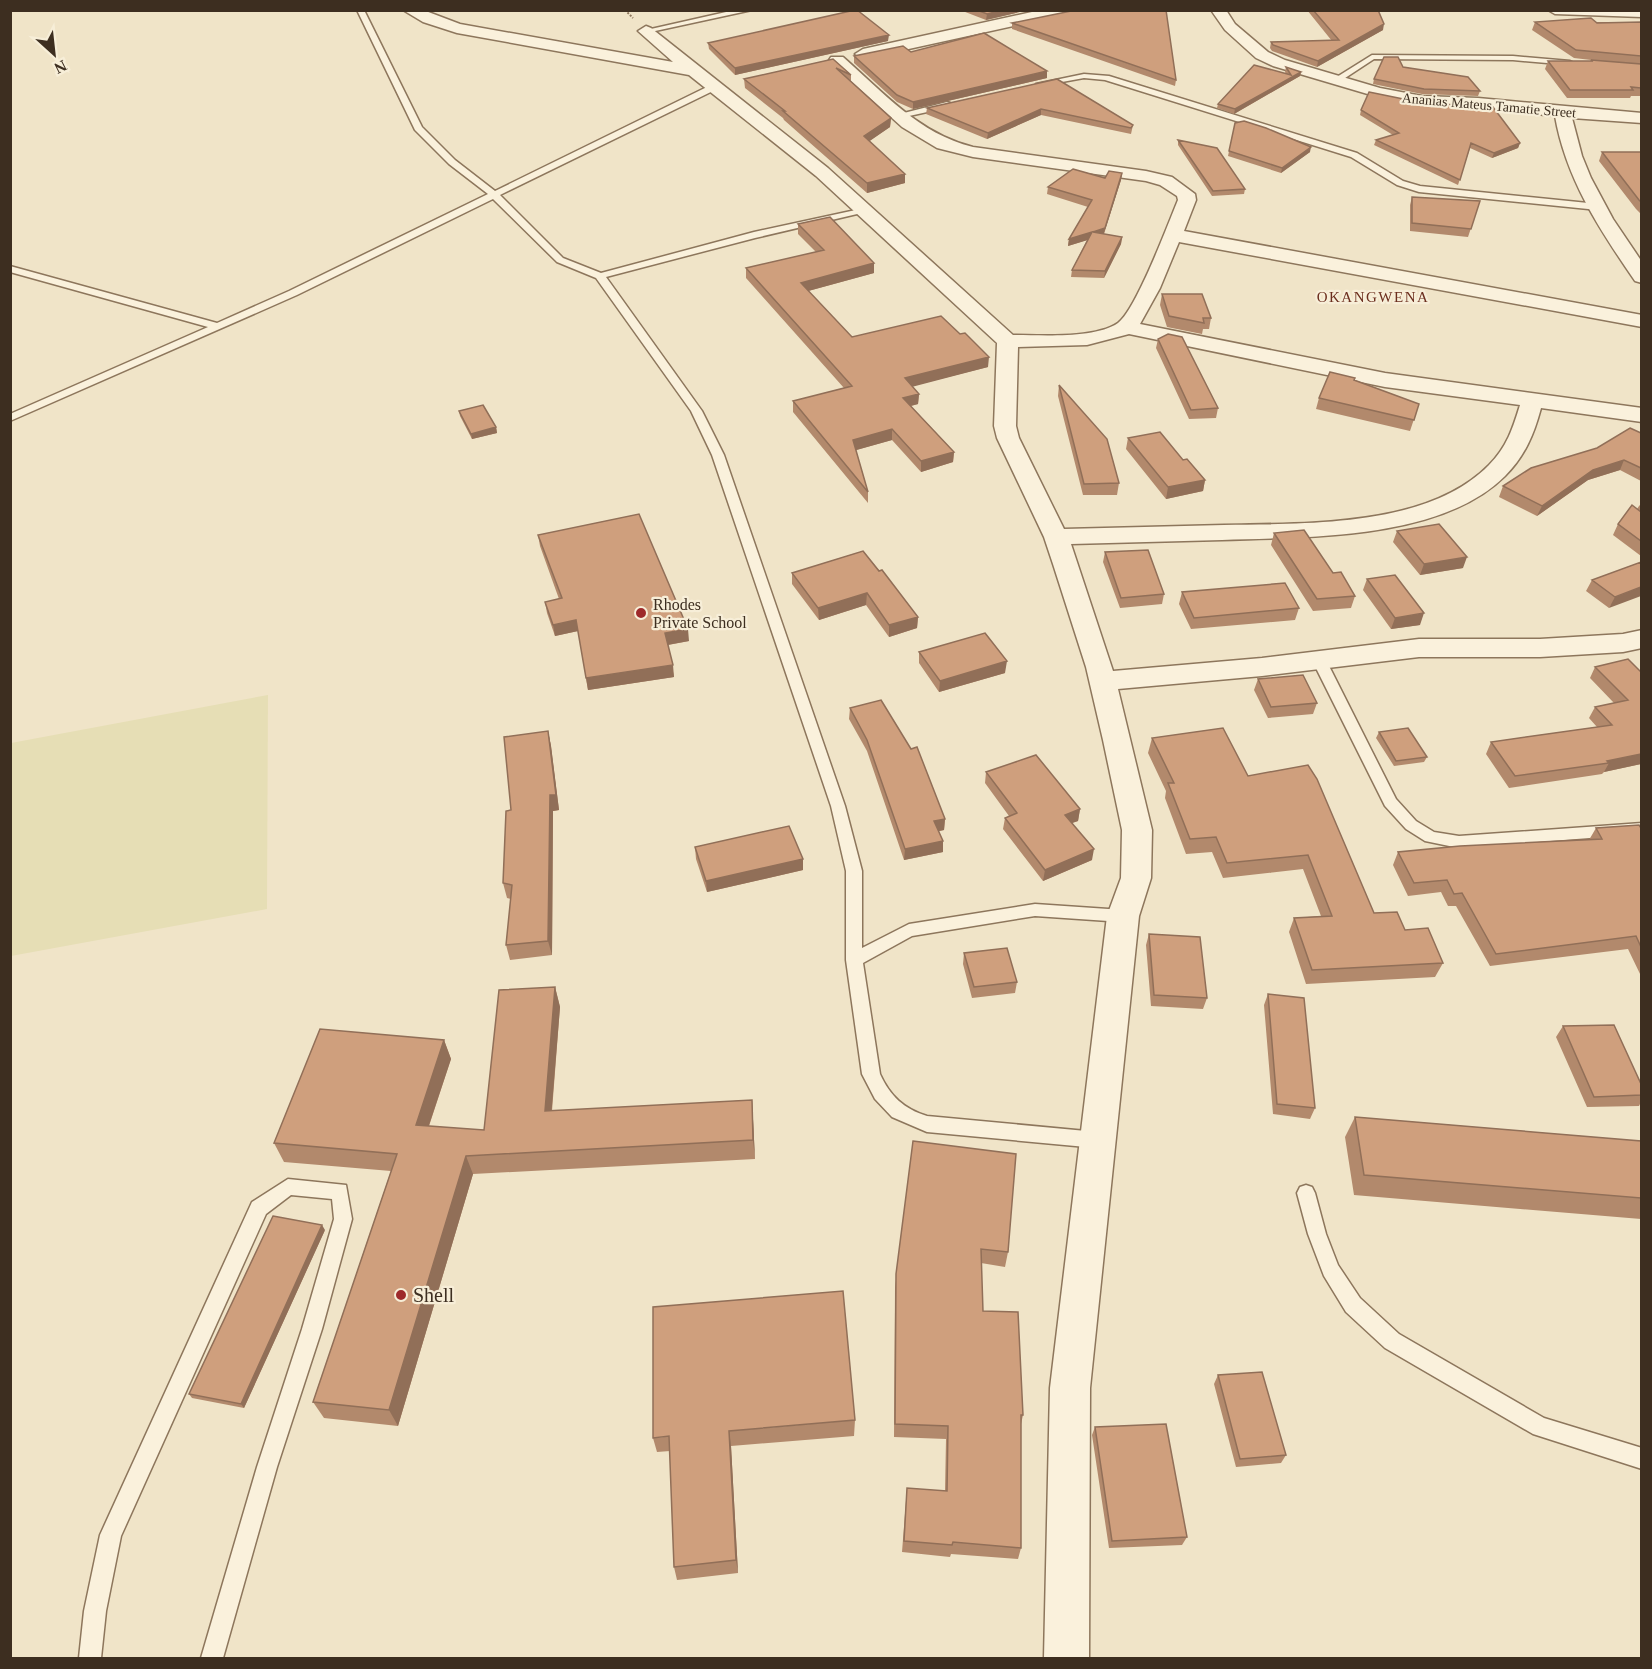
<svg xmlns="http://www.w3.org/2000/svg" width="1652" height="1669" font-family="'Times New Roman',serif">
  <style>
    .farmland { fill: #e6deb5 }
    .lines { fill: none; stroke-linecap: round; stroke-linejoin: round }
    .service-casing { stroke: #8d765c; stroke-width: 3 }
    .minor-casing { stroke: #8d765c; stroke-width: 3 }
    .path { stroke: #8d765c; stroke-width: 2; stroke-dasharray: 2 1.5; stroke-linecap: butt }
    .service { fill: #faf1dc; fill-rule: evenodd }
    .minor { fill: #faf1dc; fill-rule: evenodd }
    .wall { fill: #b2896c }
    .shaded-wall { fill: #916f58 }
    .building { fill: #cf9f7d; stroke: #916f58; stroke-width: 1.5 }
    .poi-dot { fill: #9e2a2b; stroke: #f7eed8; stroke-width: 2 }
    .labels { text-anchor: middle; stroke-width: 4.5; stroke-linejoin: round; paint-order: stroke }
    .far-street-label { font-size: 14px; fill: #3d2e20; stroke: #f7eed8 }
    .far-neighbourhood-label { font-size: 15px; letter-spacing: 1.5px; fill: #6b2e1e; stroke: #f7eed8 }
    .poi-label { font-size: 16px; fill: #3d2e20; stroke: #f7eed8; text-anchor: start }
    .near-poi-label { font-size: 20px; fill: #3d2e20; stroke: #f7eed8; text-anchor: start }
  </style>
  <rect width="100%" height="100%" fill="#f0e4c8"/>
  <!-- farmland -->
  <path class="farmland" d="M 268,695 L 267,909 L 11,956 L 11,743 Z"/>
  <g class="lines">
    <!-- service casing -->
    <g class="service-casing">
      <path id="service" d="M 357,10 L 364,10 L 422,127 L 455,160 L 495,191 L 711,85 L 717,85 L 717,89 L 500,195 L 563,258 L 601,273 L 754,232 L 865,208 L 870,211 L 755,238 L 606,277 L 702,411 L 724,455 L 845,806 L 862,871 L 862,948 L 909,924 L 1035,904 L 1123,910 L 1129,912 L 1131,916 L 1129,920 L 1123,922 L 1035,916 L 912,936 L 863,963 L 880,1074 C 890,1096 904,1109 927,1116 L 1097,1132 L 1103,1134 L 1106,1140 L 1103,1146 L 1097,1148 L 927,1132 L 892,1117 L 875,1099 L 862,1074 L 846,960 L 846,871 L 831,806 L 712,455 L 691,411 L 596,278 L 557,262 L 493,199 L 297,295 L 10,421 L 10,414 L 208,327 L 10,272 L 10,266 L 217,323 L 289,291 L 488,194 L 449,164 L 415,130 Z
        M 735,10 L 752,10 L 646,33 L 642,31 Z
        M 1372,55 L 1513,56 L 1570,61 L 1574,63 L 1570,65 L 1513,60 L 1374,59 L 1339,82 L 1332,80 Z
        M 1084,74 L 1109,76 L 1357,153 L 1403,181 L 1420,186 L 1598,204 L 1603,207 L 1598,210 L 1419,192 L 1397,185 L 1351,157 L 1105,80 L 1084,78 L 1040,86 L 1036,84 Z
        M 947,102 L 950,103 L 950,107 L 900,118 L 896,115 Z
        M 1319,656 L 1326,660 L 1396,799 L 1416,821 L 1434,832 L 1459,836 L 1642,823 L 1642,834 L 1459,848 L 1425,841 L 1406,829 L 1385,806 L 1312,660 Z
        M 288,1179 L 346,1185 L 352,1219 L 322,1329 L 277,1467 L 223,1658 L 201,1658 L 257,1467 L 302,1329 L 334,1219 L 332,1199 L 291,1195 L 266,1214 L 121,1536 L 106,1611 L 101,1658 L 79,1658 L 84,1611 L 100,1535 L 252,1202 Z
        M 1306,1185 L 1312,1187 L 1315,1193 L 1326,1234 L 1338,1265 L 1360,1298 L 1399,1334 L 1544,1418 L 1642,1448 L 1642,1469 L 1533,1434 L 1385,1348 L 1346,1312 L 1324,1276 L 1308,1234 L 1297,1193 L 1300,1187 Z"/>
    </g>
    <!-- minor casing -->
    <g class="minor-casing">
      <path id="minor" d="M 403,10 L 423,10 L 460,24 L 673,62 L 638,31 L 646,26 L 651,28 L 828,168 L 1013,335 C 1041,335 1095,339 1118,323 C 1136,310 1168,224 1178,200 L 1177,196 L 1160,185 L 1146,181 L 973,157 L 937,148 L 902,127 L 831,63 L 829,60 L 831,57 L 843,57 C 883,92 919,134 973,147 L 1146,171 L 1172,177 L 1195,194 L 1196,200 L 1184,231 L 1642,315 L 1642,327 L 1179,242 L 1160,288 L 1140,324 L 1385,373 L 1642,408 L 1642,422 L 1541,408 C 1534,434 1525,456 1505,476 C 1441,540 1307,537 1222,540 C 1171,541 1121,543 1071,544 L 1113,671 L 1262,658 L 1419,639 L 1540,639 L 1623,634 L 1642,630 L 1642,648 L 1623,652 L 1540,657 L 1419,657 L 1262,676 L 1118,689 L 1152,830 L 1151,878 L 1139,916 L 1090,1388 L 1089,1658 L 1044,1658 L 1050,1388 L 1107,916 L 1121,878 L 1122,830 L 1103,740 L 1086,667 L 1053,564 L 1044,537 L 997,438 L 994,426 L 997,343 L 816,176 L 689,75 L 457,33 L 423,22 ZM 1129,334 L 1385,387 L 1520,405 C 1513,428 1507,447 1489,465 C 1427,528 1306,523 1224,525 C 1171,526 1118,528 1064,529 L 1019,438 L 1016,426 L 1018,347 L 1087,345 Z
        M 1041,10 L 1082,10 L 1075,14 L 1050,18 L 863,59 L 855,54 L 863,49 Z
        M 1211,10 L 1226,10 L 1235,24 L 1268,52 L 1285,60 L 1380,88 L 1422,96 L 1478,98 L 1642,113 L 1642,123 L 1572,118 L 1582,156 L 1591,178 L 1613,219 L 1642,262 L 1642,283 L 1635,281 C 1600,230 1566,179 1555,116 L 1478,108 L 1422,106 L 1371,95 L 1273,66 L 1256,58 L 1225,30 Z
        M 1548,10 L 1642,10 L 1642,17 L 1555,14 Z"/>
    </g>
    <!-- path -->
    <path class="path" d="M 625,10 L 633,18"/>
    <!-- service -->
    <use href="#service" class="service"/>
    <!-- minor -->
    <use href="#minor" class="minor"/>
  </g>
  <!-- wall -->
  <path class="wall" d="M 960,10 L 1028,10 L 986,20 Z
    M 1307,10 L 1378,10 L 1383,30 L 1317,67 L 1272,51 L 1270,48 L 1271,42 L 1332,41 Z
    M 1535,22 L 1641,22 L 1641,96 L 1631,96 L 1630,98 L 1567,98 L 1545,69 L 1548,61 L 1590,61 L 1591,60 L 1574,58 L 1532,30 Z
    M 1012,23 L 1176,80 L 1175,86 L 1012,29 Z
    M 888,41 L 735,75 L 709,49 L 708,43 Z
    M 911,52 L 1047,78 L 913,109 L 897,102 L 854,63 L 854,56 Z
    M 833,59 L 851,75 L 851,82 L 891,118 L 890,127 L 869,141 L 905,183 L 867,193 L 784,120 L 783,118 L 745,88 L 744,79 Z
    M 1286,67 L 1301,72 L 1300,76 L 1234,114 L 1217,108 L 1218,104 L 1286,74 L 1285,72 Z
    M 1403,67 L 1480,91 L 1478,96 L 1422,94 L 1373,84 L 1374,79 Z
    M 1057,79 L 1133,125 L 1131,134 L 1041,115 L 987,139 L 926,114 L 927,108 Z
    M 1361,110 L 1520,143 L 1518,148 L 1492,158 L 1470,148 L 1458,185 L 1374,145 L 1376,140 L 1393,135 L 1360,115 Z
    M 1235,123 L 1310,152 L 1281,173 L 1228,156 Z
    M 1178,140 L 1245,189 L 1244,194 L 1212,196 L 1178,145 Z
    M 1602,152 L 1641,152 L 1641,214 L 1636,209 L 1599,161 Z
    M 1122,173 L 1121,180 L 1104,234 L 1122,237 L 1121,244 L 1104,278 L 1071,277 L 1072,270 L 1087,240 L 1068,246 L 1069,239 L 1088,207 L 1047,194 L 1048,187 L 1105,178 Z
    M 1412,197 L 1480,201 L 1468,237 L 1410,231 L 1410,205 Z
    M 798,224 L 874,273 L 808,291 L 852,337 L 988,367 L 912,386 L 919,394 L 918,404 L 911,406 L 954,452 L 953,462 L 921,472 L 892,440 L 856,450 L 868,492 L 868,503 L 793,412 L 793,401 L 844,388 L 746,278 L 746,268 L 816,252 L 798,234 Z
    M 1162,294 L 1211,318 L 1209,329 L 1203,329 L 1202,334 L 1167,327 L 1160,305 Z
    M 1158,339 L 1218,408 L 1216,418 L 1189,419 L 1156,348 Z
    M 1354,381 L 1419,404 L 1410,431 L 1316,409 L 1319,398 Z
    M 1059,385 L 1119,483 L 1117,495 L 1083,495 L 1058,396 Z
    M 459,411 L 496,427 L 497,433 L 472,439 L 460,416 Z
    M 1641,433 L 1641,481 L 1620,470 L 1588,480 L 1537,516 L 1499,497 L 1503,486 L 1597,448 Z
    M 1128,438 L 1183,460 L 1205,480 L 1203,491 L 1166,499 L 1126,449 Z
    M 1641,504 L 1641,556 L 1613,535 L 1618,524 L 1637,509 L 1639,506 Z
    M 1397,531 L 1463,568 L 1420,575 L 1393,542 Z
    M 1274,533 L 1333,573 L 1355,596 L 1351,608 L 1313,611 L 1271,545 Z
    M 538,535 L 689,641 L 668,645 L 674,677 L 588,690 L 578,631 L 555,636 L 547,613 L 545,602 L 559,599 L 540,546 Z
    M 863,551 L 918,617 L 917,628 L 889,637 L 866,605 L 819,620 L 792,584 L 792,573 Z
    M 1105,552 L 1164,594 L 1162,604 L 1120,608 L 1103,562 Z
    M 1641,562 L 1609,608 L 1586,591 L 1592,580 Z
    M 1367,579 L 1420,625 L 1391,629 L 1363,590 Z
    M 1182,592 L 1299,608 L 1295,620 L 1191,629 L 1179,604 Z
    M 919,652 L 1005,673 L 939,692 L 919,663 Z
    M 1628,659 L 1641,764 L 1604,772 L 1602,774 L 1509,788 L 1486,754 L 1491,742 L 1597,727 L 1589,718 L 1595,707 L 1614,703 L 1590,678 L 1595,667 Z
    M 1258,679 L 1317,703 L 1313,714 L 1268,718 L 1254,690 Z
    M 850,708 L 945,819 L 944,830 L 939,831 L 943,852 L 904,860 L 867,751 L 849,719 Z
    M 548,731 L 551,746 L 559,810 L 553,811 L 552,955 L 510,960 L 506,945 L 511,899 L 507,898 L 503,883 L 511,810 Z
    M 1379,732 L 1427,757 L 1424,762 L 1394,766 L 1376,738 Z
    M 1152,738 L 1248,776 L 1374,913 L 1405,930 L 1443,963 L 1435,977 L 1306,984 L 1289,932 L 1294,918 L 1321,916 L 1303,869 L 1223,878 L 1212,852 L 1186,854 L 1165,798 L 1166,791 L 1148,753 Z
    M 986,772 L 1080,809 L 1078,821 L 1072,823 L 1092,860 L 1043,881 L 1003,829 L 1005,818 L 1009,816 L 985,783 Z
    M 1596,828 L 1641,828 L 1641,976 L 1628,949 L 1490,966 L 1456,906 L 1448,906 L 1441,892 L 1408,896 L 1393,865 L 1398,852 L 1589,840 Z
    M 695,847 L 803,859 L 803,870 L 707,892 L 696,859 Z
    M 1149,934 L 1207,998 L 1203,1009 L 1151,1006 L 1146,945 Z
    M 964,953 L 1017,982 L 1015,993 L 972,998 L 963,964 Z
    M 555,987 L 560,1007 L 552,1111 L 752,1100 L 755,1159 L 473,1174 L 398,1426 L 324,1418 L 313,1402 L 391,1171 L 284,1162 L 274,1143 L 444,1040 L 451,1059 L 429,1126 L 484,1130 Z
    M 1268,994 L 1315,1108 L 1310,1119 L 1273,1114 L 1264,1005 Z
    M 1563,1026 L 1641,1084 L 1641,1102 L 1639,1106 L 1587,1107 L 1556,1037 Z
    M 1355,1117 L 1641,1141 L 1641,1219 L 1354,1195 L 1345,1137 Z
    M 913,1141 L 1008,1252 L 1005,1267 L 981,1263 L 983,1311 L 1023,1415 L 1021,1424 L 1021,1548 L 1018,1559 L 951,1554 L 950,1557 L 902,1552 L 907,1488 L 945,1491 L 946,1439 L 894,1437 L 895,1288 Z
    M 325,1230 L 244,1408 L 192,1398 L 189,1394 Z
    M 1218,1375 L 1286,1455 L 1281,1463 L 1236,1467 L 1214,1384 Z
    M 855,1420 L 854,1436 L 731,1446 L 738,1573 L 677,1580 L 674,1567 L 670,1451 L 657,1452 L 653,1438 Z
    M 1095,1427 L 1187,1537 L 1182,1545 L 1109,1548 L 1092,1435 Z"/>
  <!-- shaded-wall -->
  <path class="shaded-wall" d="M 1003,10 L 1028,10 L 986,20 L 987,14 Z
    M 1384,24 L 1383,30 L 1317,67 L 1318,61 Z
    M 889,35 L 888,41 L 735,75 L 735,68 Z
    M 1047,71 L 1047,78 L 913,109 L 913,102 Z
    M 1301,72 L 1300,76 L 1234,114 L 1235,109 Z
    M 1041,109 L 1041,115 L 987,139 L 988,133 Z
    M 891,118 L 890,127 L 864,145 L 864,136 Z
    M 1520,143 L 1518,148 L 1492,158 L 1494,153 Z
    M 1311,147 L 1310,152 L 1281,173 L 1282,168 Z
    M 1122,173 L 1121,180 L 1103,236 L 1093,232 Z
    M 905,174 L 905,183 L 867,193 L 867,183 Z
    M 1092,232 L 1091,239 L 1068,246 L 1069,239 Z
    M 1122,237 L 1121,244 L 1104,278 L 1105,271 Z
    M 874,263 L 874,273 L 801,293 L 801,283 Z
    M 989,357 L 988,367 L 904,389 L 905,378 Z
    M 919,394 L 918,404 L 902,408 L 903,398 Z
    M 496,427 L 497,433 L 472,439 L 471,434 Z
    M 892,429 L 892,440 L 853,451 L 853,440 Z
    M 954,452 L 953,462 L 921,472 L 921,461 Z
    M 1624,460 L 1620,470 L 1588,480 L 1537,516 L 1542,506 L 1593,470 Z
    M 1205,480 L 1203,491 L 1166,499 L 1168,487 Z
    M 1467,557 L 1463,568 L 1420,575 L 1424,564 Z
    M 1641,587 L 1641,596 L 1609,608 L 1615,597 Z
    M 867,593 L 866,605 L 819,620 L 818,608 Z
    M 1424,613 L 1420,625 L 1391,629 L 1395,618 Z
    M 918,617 L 917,628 L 889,637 L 889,625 Z
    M 576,620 L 578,631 L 555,636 L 553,625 Z
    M 688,629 L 689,641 L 667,645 L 665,633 Z
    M 1007,661 L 1005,673 L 939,692 L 940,681 Z
    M 673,665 L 674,677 L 588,690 L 586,678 Z
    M 548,731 L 551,746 L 559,810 L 553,811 L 552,955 L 548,941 Z
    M 1641,754 L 1641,764 L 1604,772 L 1609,763 L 1607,761 Z
    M 1080,809 L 1078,821 L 1063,826 L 1065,815 Z
    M 945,819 L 944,830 L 934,832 L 934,821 Z
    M 943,841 L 943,852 L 904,860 L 905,849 Z
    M 1094,849 L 1092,860 L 1043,881 L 1045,870 Z
    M 803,859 L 803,870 L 707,892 L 706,881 Z
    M 555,987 L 560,1007 L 550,1130 L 545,1111 Z
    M 444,1040 L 451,1059 L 423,1143 L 416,1125 Z
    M 752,1100 L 753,1119 L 755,1159 L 753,1140 Z
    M 466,1156 L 473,1174 L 398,1426 L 389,1410 Z
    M 322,1225 L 325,1230 L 244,1408 L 241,1404 Z
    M 729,1431 L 731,1446 L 738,1573 L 736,1560 Z"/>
  <!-- building -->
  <path class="building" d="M 855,10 L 857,10 L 889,35 L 735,68 L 708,43 Z
    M 977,10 L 1003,10 L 987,14 Z
    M 1076,10 L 1166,10 L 1176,80 L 1012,23 Z
    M 1313,10 L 1378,10 L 1384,24 L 1318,61 L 1273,45 L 1271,42 L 1339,40 Z
    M 1591,18 L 1597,23 L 1641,22 L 1641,56 L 1576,50 L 1535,22 Z
    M 984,33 L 1047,71 L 913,102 L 897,95 L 854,56 L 903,46 L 911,52 Z
    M 1384,57 L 1398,57 L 1403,67 L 1468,77 L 1480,91 L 1424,89 L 1374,79 Z
    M 833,59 L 851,75 L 836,68 L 891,118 L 864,136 L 905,174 L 867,183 L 783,111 L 785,111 L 744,79 Z
    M 1591,60 L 1641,64 L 1641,88 L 1631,87 L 1633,90 L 1570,90 L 1548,61 L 1593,61 Z
    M 1254,65 L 1291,75 L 1286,67 L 1301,72 L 1235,109 L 1218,104 Z
    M 1057,79 L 1133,125 L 1131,128 L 1041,109 L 988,133 L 927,108 Z
    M 1369,92 L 1423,103 L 1493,107 L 1520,143 L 1494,153 L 1471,143 L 1460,180 L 1376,140 L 1399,133 L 1361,110 Z
    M 1244,121 L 1266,128 L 1311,147 L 1282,168 L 1229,151 L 1235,123 Z
    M 1178,140 L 1217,148 L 1245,189 L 1213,191 Z
    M 1602,152 L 1641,152 L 1641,202 L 1639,200 Z
    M 1073,169 L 1105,178 L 1109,171 L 1122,173 L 1105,228 L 1093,232 L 1122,237 L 1105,271 L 1072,270 L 1092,232 L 1069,239 L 1092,200 L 1048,187 Z
    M 1412,197 L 1480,201 L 1471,229 L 1412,223 Z
    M 830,217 L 874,263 L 801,283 L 852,337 L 941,316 L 960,334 L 965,333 L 989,357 L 905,378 L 919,394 L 903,398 L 954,452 L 921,461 L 892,429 L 853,440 L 868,492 L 793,401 L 852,386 L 746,268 L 824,250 L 798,224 Z
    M 1162,294 L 1202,294 L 1211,318 L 1203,318 L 1204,323 L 1169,316 Z
    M 1168,334 L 1182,337 L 1218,408 L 1191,410 L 1158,339 Z
    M 1330,372 L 1355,378 L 1354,380 L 1419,404 L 1414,420 L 1319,398 Z
    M 1059,385 L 1107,439 L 1119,483 L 1084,484 Z
    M 483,405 L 496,427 L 471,434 L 459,411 Z
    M 1630,428 L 1641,433 L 1641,468 L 1624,460 L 1593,470 L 1542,506 L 1503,486 L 1531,468 L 1597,448 Z
    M 1160,432 L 1183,460 L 1187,459 L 1205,480 L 1168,487 L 1128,438 Z
    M 1632,505 L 1641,512 L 1641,541 L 1618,524 Z
    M 639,514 L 688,629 L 665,633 L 673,665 L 586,678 L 576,620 L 553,625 L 545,602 L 562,598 L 538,535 Z
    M 1439,524 L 1467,557 L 1424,564 L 1397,531 Z
    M 1304,530 L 1333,573 L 1341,572 L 1355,596 L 1317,599 L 1274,533 Z
    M 1148,550 L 1164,594 L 1121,598 L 1105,552 Z
    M 863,551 L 879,571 L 882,570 L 918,617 L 889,625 L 867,593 L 818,608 L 792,573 Z
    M 1641,562 L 1641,587 L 1615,597 L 1592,580 Z
    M 1395,575 L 1424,613 L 1395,618 L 1367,579 Z
    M 1285,583 L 1299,608 L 1194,618 L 1182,592 Z
    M 985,633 L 1007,661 L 940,681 L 919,652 Z
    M 1628,659 L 1641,672 L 1641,754 L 1607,761 L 1609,763 L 1515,776 L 1491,742 L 1612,725 L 1595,707 L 1628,700 L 1595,667 Z
    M 1303,675 L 1317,703 L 1271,707 L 1258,679 Z
    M 881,700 L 911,749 L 917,747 L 945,819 L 934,821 L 943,841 L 905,849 L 867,740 L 850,708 Z
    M 1223,728 L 1248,776 L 1308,765 L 1317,779 L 1374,913 L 1397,912 L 1405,930 L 1428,928 L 1443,963 L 1312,970 L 1294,918 L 1332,916 L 1308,855 L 1227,863 L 1216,837 L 1190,839 L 1168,783 L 1174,783 L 1152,738 Z
    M 1408,728 L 1427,757 L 1396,761 L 1379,732 Z
    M 548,731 L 556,795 L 550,795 L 548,941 L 506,945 L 512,885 L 503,883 L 506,811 L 511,810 L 504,737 Z
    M 1036,755 L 1080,809 L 1065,815 L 1094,849 L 1045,870 L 1005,818 L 1017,813 L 986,772 Z
    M 1639,825 L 1641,828 L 1641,947 L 1636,936 L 1496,954 L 1462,893 L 1454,894 L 1447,880 L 1414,883 L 1398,852 L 1460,846 L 1602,839 L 1596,828 Z
    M 789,826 L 803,859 L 706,881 L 695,847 Z
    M 1149,934 L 1200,937 L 1207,998 L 1154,995 Z
    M 1007,948 L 1017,982 L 974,987 L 964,953 Z
    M 555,987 L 545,1111 L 752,1100 L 753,1140 L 466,1156 L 389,1410 L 313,1402 L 397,1154 L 274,1143 L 320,1029 L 444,1040 L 416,1125 L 484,1130 L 499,990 Z
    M 1268,994 L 1304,998 L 1315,1108 L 1277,1104 Z
    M 1614,1025 L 1641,1084 L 1641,1095 L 1594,1097 L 1563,1026 Z
    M 1355,1117 L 1641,1141 L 1641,1198 L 1364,1175 Z
    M 913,1141 L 1016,1154 L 1008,1252 L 981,1249 L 983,1311 L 1018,1312 L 1023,1415 L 1021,1415 L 1021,1548 L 953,1542 L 952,1545 L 904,1541 L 907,1488 L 947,1491 L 948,1426 L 895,1424 L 896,1274 Z
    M 273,1216 L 322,1225 L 241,1404 L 189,1394 Z
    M 843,1291 L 855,1420 L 729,1431 L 736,1560 L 674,1567 L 669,1436 L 653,1438 L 653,1307 Z
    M 1262,1372 L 1286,1455 L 1240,1459 L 1218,1375 Z
    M 1166,1424 L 1187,1537 L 1112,1541 L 1095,1427 Z"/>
  <!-- markers -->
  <g class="poi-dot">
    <circle cx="641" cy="613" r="6"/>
    <circle cx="401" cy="1295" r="6"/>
  </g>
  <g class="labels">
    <!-- far-street labels -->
    <g class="far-street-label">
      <text transform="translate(1489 105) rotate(5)" y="5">Ananias Mateus Tamatie Street</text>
    </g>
    <!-- far-neighbourhood labels -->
    <g class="far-neighbourhood-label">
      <text x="1373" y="302">OKANGWENA</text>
    </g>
    <!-- poi labels -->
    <g class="poi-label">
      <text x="653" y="610">Rhodes<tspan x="653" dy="18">Private School</tspan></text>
    </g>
    <!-- near-poi labels -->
    <g class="near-poi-label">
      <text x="413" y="1302">Shell</text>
    </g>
  </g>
  <!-- border -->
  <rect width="1652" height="1669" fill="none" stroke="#3d2e20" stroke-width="24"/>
  <!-- north arrow -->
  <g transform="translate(54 54) rotate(153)" stroke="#f7eed8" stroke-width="4.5" paint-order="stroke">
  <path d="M0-4.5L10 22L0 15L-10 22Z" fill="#3d2e20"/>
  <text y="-9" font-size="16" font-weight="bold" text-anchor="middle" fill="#3d2e20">N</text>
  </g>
</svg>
